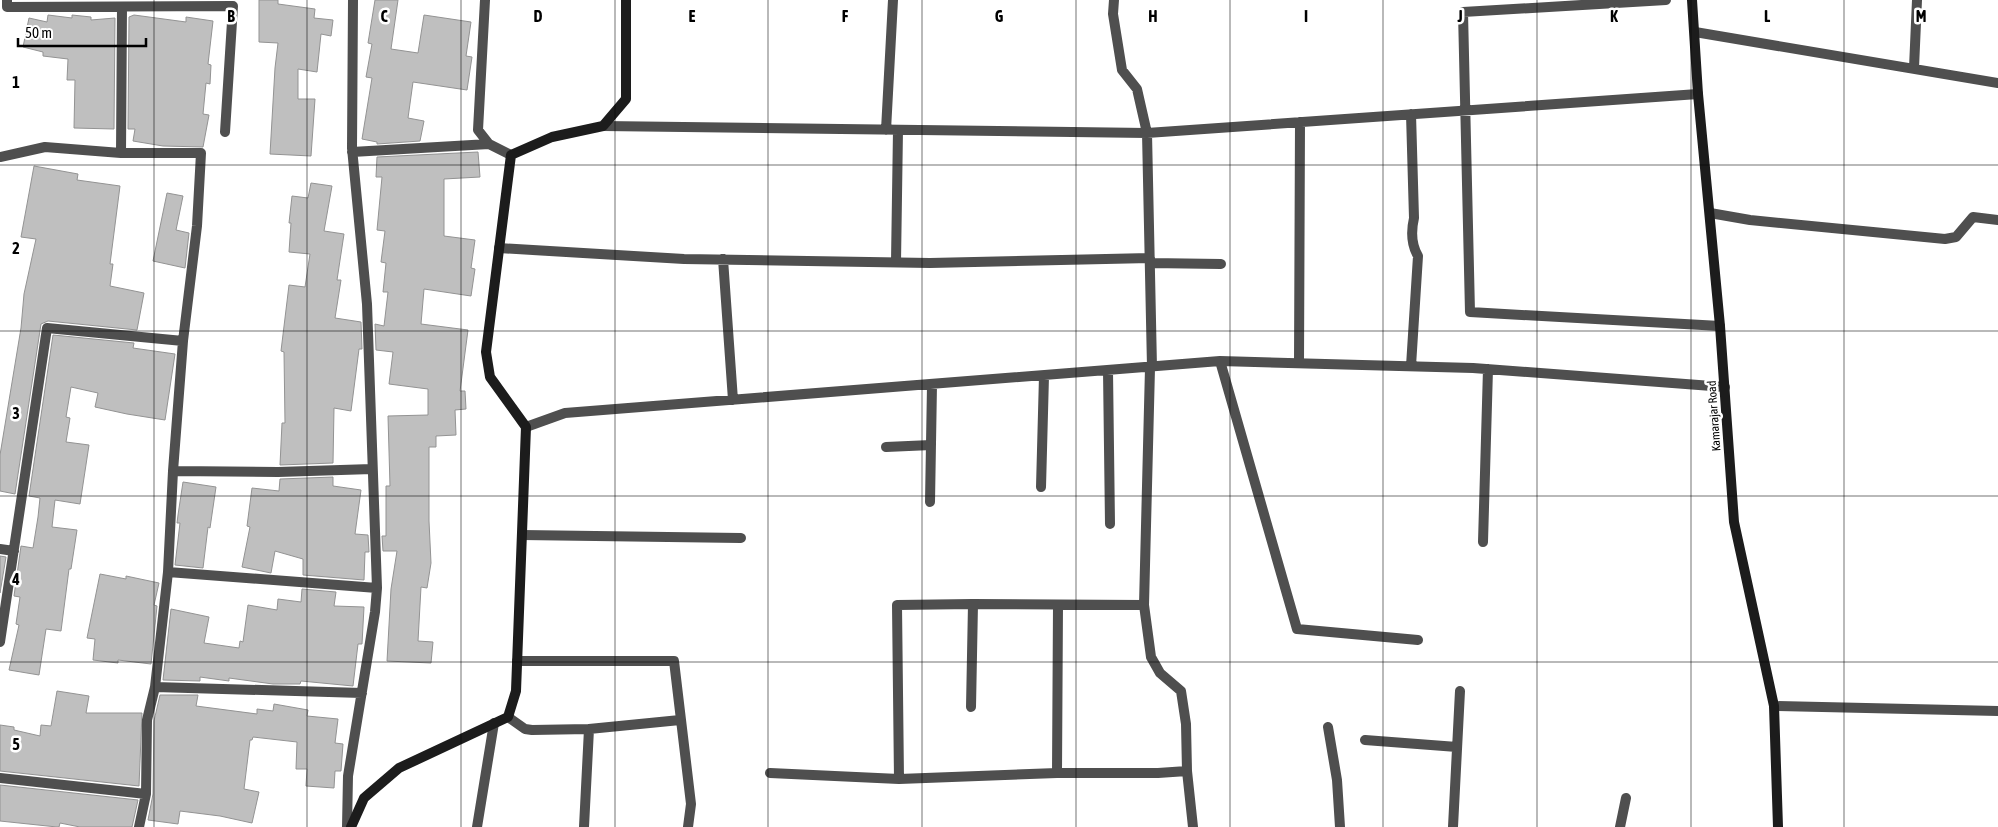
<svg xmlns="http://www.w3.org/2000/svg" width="1998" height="827" font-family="'Asap Condensed',sans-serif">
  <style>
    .building { fill: #bfbfbf; stroke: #939393 }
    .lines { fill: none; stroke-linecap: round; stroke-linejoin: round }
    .lane { stroke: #4f4f4f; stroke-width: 10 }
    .street { stroke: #4f4f4f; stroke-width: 10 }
    .secondary { stroke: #1c1c1c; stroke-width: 10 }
    .grid { fill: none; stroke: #000; stroke-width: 1; stroke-opacity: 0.55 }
    .labels { text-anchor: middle; stroke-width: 5; stroke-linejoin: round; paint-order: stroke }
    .street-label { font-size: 12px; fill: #000; stroke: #fff }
    .grid-label { font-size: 16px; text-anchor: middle; font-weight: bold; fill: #000; stroke: #fff; stroke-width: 5; stroke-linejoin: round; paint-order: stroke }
  </style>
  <rect width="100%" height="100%" fill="#fff"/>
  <!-- building -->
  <path class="building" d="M 259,0 L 278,0 L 278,4 L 315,9 L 314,18 L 333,20 L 331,36 L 321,34 L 317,72 L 298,69 L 298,99 L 315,99 L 311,156 L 270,154 L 275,68 L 278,43 L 259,42 Z
    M 375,0 L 398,0 L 391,49 L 418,53 L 424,15 L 471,22 L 466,56 L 472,57 L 467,90 L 413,82 L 408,118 L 424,121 L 420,141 L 377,144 L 377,142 L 362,139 L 372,78 L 366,77 L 372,44 L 368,43 Z
    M 48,15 L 72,18 L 72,15 L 91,17 L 91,20 L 115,18 L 114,129 L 74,128 L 75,80 L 67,80 L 68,59 L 43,56 L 43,52 L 23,47 L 29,18 L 47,22 Z
    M 134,15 L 186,22 L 186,17 L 213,21 L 208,64 L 211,65 L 210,84 L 206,83 L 203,114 L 209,115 L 203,147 L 163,146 L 133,141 L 135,129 L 128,129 L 129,17 Z
    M 478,152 L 480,177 L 444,179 L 444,236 L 475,240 L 471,268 L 475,269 L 471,296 L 424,289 L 421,324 L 468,330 L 460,391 L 465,391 L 466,409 L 455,410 L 456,435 L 436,436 L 436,447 L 429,447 L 429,521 L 431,563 L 427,588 L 421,587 L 418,641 L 433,642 L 431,663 L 387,661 L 391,589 L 397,551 L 383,551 L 382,536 L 386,536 L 386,486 L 390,486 L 388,416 L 428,415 L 428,389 L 389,384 L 393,352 L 376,350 L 375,324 L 384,326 L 388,292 L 383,292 L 386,263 L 381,262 L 385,231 L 377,230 L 382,177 L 376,177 L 377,157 Z
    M 34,166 L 78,174 L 77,180 L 120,186 L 110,264 L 113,264 L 110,286 L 144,293 L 137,330 L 48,321 L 41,324 L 15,494 L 0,491 L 0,455 L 21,328 L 24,294 L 36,239 L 21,237 Z
    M 311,183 L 332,186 L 324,231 L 344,234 L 337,280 L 341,280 L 335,318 L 361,322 L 362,349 L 359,349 L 351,411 L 334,408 L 333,463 L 280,465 L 282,423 L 285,423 L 284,352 L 281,351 L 289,285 L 305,287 L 310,254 L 289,252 L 291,223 L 289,223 L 292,196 L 308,198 Z
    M 167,193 L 183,196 L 176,230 L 189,233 L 185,268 L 153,261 Z
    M 53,335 L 134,343 L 133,348 L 175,354 L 165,420 L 127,414 L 95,407 L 98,393 L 71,387 L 66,417 L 70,418 L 66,442 L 89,445 L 80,504 L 55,500 L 52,527 L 77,530 L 71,569 L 69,569 L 61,631 L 46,629 L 39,675 L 9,670 L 19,625 L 16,624 L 20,597 L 14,596 L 21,546 L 33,548 L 38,517 L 40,498 L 29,496 Z
    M 333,477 L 333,486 L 361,490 L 355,534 L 368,535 L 369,552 L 365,552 L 364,580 L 303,575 L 303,559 L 275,551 L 271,573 L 242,567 L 250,527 L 247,526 L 252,488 L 279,491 L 280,479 Z
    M 183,482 L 216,487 L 210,528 L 208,527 L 203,568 L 175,565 L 180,523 L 177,523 L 178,515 Z
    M 0,556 L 6,557 L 0,593 Z
    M 100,574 L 126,579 L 126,576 L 159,583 L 154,605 L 157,606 L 151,664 L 118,660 L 118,663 L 93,660 L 95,639 L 87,638 Z
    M 302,589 L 336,592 L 334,606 L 364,607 L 362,644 L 358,644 L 353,686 L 301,681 L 300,684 L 273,684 L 229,678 L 229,681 L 200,677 L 200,681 L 163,680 L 171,609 L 209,617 L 204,643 L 239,648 L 240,641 L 243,642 L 248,605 L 277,610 L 278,599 L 301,602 Z
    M 57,691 L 89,696 L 86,713 L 142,713 L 139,786 L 0,771 L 0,725 L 14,727 L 14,730 L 40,736 L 41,725 L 51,726 Z
    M 160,695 L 198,695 L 196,706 L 257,714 L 257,709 L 273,711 L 274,704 L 308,710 L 307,716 L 338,719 L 335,743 L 343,744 L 341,771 L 335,771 L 334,788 L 306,786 L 307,769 L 296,769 L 297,742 L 253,737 L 252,740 L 250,740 L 244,789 L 259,792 L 252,823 L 220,816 L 180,811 L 178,824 L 148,820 L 153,794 L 154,721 Z
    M 0,785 L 138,800 L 132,827 L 80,827 L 60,823 L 59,827 L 57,827 L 0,821 Z"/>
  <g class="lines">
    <!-- lane -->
    <path class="lane" d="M 1328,727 L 1337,780 L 1340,827"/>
    <!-- street -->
    <path class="street" d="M 7,0 L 7,7 L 233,6 L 225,132
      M 485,0 L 478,130 L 489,144 L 511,155
      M 1114,0 L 1113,14 L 1122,70 L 1137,89 L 1147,133 L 1152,367
      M 1666,0 L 1463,12 L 1470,312 L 1720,326
      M 122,7 L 121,153 L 201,153 L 197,226 L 183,341
      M 1695,32 L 1998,83
      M 1914,68 L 1917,0
      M 1411,114 L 1414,218 C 1411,231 1411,244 1418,256 L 1411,366
      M 603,126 L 1147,133 L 1698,94
      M 886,130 L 893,0
      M 352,152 L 489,144
      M 0,157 L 45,147 L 121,153
      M 1710,213 L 1750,220 L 1945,239 L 1956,237 L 1973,217 L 1998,220
      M 499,248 L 684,259 L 930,263 L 1150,258
      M 723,259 L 733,400
      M 896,262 L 898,130
      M 1150,263 L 1221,264
      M 1220,361 L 1297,629 L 1418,640
      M 1299,363 L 1300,122
      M 1150,368 L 1144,605 L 1151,657 L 1160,673 L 1181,691 L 1186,724 L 1187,771
      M 1108,371 L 1110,524
      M 526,427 L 565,413 L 1220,361 L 1473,368 L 1725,387
      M 886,447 L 931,445
      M 1041,487 L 1044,376
      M 930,502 L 932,385
      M 522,535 L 741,538
      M 1483,542 L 1488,369
      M 0,549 L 14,551
      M 168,572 L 377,588
      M 0,642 L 47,328 L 183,341 L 173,471
      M 517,661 L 674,661 L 691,804 L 688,827
      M 155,687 L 168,572 L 173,471 L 278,472 L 372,469
      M 1774,706 L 1998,711
      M 971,707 L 973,604
      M 508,717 L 525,729 L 532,730 L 589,729
      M 1365,740 L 1457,747
      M 770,773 L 899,779 L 1057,773 L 1158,773 L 1187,771 L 1193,827
      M 1057,773 L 1058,605
      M 0,778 L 146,794
      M 899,779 L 897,605 L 973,604 L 1144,605
      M 139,827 L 146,794 L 147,720 L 155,687 L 362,693
      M 347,827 L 348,776 L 375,612 L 377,588 L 367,304 L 352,148 L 353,0
      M 477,827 L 494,723
      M 584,827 L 589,729 L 680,720
      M 1453,827 L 1460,691
      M 1620,827 L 1626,798"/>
    <!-- secondary -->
    <path class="secondary" d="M 1692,0 L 1698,94 L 1720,326 L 1734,522 L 1774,706 L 1778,827
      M 351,827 L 364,798 L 399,768 L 508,717 L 516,691 L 526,427 L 490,377 L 486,352 L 511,155 L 552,137 L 603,126 L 626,99 L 626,0"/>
  </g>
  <!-- grid -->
  <path class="grid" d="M 154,0 L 154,827M 307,0 L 307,827M 461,0 L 461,827M 615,0 L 615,827M 768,0 L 768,827M 922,0 L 922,827M 1076,0 L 1076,827M 1230,0 L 1230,827M 1383,0 L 1383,827M 1537,0 L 1537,827M 1691,0 L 1691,827M 1844,0 L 1844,827M 0,165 L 1998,165M 0,331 L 1998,331M 0,496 L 1998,496M 0,662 L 1998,662"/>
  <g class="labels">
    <!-- street labels -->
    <g class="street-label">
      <text transform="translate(1714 416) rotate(-94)" y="4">Kamarajar Road</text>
    </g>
  </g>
  <g class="grid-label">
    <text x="231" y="22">B</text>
    <text x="384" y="22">C</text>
    <text x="538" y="22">D</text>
    <text x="692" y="22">E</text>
    <text x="845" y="22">F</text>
    <text x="999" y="22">G</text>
    <text x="1153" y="22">H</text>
    <text x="1306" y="22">I</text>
    <text x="1460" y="22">J</text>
    <text x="1614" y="22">K</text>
    <text x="1767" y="22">L</text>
    <text x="1921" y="22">M</text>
    <text x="16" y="88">1</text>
    <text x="16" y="254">2</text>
    <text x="16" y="419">3</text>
    <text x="16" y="585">4</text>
    <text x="16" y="750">5</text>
  </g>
  <!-- scale -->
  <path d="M18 38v8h128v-8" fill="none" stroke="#000000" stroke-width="2.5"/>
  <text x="25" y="38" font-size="15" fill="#000000" stroke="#ffffff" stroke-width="4" paint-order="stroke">50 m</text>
</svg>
